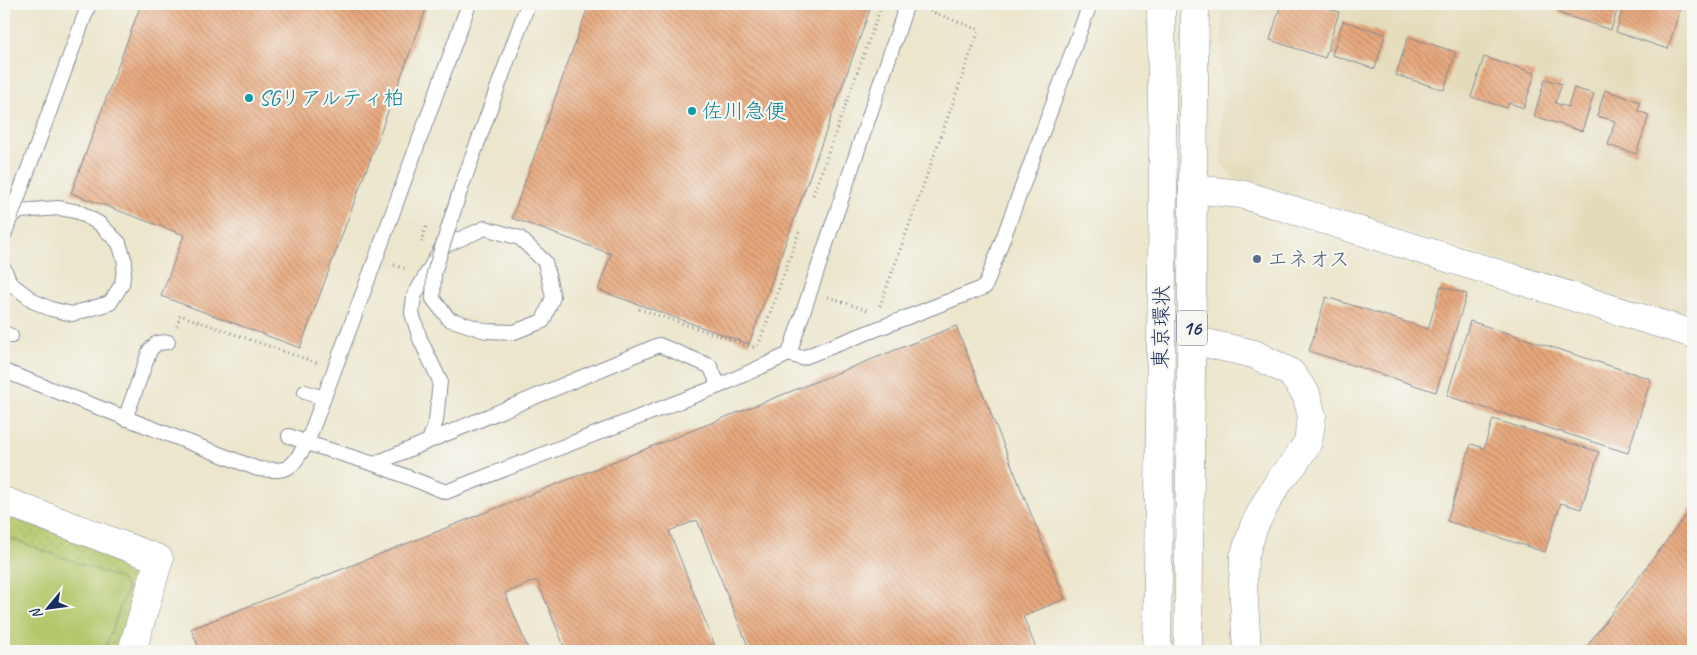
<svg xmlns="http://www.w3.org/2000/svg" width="1697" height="655" font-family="Caveat,'Klee One',sans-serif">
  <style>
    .built { fill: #e4dbba }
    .grass { fill: url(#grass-dots); stroke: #687b64 }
    .garden { fill: #b4c76a; stroke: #687b64 }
    .building { fill: url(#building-back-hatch) }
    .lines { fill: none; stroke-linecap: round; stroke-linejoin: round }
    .lane-casing { stroke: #848a95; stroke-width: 16 }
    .street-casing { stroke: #848a95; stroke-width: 29 }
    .secondary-casing { stroke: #848a95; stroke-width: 29 }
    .highway-casing { stroke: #848a95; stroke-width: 29 }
    .path { stroke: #848a95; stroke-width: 3; stroke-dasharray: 1 4; stroke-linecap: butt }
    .lane { stroke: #fff; stroke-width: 14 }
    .street { stroke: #fff; stroke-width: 28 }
    .secondary { stroke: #fff; stroke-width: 28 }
    .highway { stroke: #fff; stroke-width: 28 }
    .lane-bridge-casing { stroke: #848a95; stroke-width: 16; stroke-linecap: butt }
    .lane-bridge { stroke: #fff; stroke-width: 14 }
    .culture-dot { fill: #0f9aa8; stroke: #f6f6f2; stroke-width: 2 }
    .service-dot { fill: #5c6f8a; stroke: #f6f6f2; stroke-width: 2 }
    .labels { text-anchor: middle; stroke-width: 4.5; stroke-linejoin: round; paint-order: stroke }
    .shield { fill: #f6f6f2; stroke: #5d6b8a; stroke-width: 1 }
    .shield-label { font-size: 20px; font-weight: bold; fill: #1b2f5e }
    .culture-label { font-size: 21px; fill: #0d838f; stroke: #f6f6f2; text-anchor: start }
    .service-label { font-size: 21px; fill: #4e5e75; stroke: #f6f6f2; text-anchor: start }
    .street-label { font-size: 21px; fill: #1b2f5e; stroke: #f6f6f2 }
  </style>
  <defs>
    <pattern id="grass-dots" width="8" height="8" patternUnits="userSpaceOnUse" patternTransform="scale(1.25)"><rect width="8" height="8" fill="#b4c76a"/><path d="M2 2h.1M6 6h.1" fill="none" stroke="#9aab5e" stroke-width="1.8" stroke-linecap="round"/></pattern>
    <pattern id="building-back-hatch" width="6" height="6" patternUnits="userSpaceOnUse" patternTransform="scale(1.25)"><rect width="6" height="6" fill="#e8a87c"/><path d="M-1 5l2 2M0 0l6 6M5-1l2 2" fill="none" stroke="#bb8969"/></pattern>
  </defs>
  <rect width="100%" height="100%" fill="#f6f6f2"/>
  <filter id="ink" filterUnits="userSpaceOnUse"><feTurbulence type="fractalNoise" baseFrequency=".02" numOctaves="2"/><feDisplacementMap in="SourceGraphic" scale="10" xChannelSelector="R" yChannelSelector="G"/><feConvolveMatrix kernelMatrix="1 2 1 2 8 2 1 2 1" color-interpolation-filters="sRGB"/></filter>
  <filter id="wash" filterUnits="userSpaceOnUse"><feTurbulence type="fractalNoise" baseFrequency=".0096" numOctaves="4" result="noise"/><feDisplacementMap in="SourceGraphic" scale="20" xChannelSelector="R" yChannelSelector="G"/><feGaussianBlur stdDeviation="1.12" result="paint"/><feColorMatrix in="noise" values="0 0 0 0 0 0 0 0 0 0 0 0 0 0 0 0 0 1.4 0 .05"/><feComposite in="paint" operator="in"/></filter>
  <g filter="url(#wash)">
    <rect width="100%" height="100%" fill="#ece6cc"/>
    <!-- built -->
    <path class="built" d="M 1222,4 L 1693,4 L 1692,306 L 1678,315 L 1235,179 L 1221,164 Z"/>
    <!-- grass -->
    <path class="grass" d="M 4,514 L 136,563 L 142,576 L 119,651 L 4,651 Z"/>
    <!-- garden -->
    <path class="garden" d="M 4,536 L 121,579 L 127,589 L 104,651 L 4,651 Z"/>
    <g id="blocks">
      <!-- building -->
      <path class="building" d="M 141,4 L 428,4 L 300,348 L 161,296 L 184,235 L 71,193 Z
        M 589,4 L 872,4 L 749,344 L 598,290 L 611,254 L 512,218 Z
        M 1281,4 L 1313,4 L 1339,12 L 1325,58 L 1270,40 Z
        M 1561,4 L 1619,4 L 1611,30 L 1558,13 Z
        M 1624,4 L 1681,5 L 1668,49 L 1616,32 Z
        M 1343,21 L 1385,34 L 1375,69 L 1332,55 Z
        M 1408,37 L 1456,52 L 1444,90 L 1396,75 Z
        M 1484,57 L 1535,73 L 1524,108 L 1509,103 L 1507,108 L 1471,97 Z
        M 1545,79 L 1562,84 L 1555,103 L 1568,107 L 1574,88 L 1594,94 L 1582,131 L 1534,116 Z
        M 1605,90 L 1640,102 L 1638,111 L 1649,115 L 1636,154 L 1608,145 L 1615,121 L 1597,116 Z
        M 1441,286 L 1467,294 L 1436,392 L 1309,351 L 1326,297 L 1428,329 Z
        M 1470,321 L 1651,379 L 1628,453 L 1447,396 Z
        M 956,326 L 1065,599 L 1023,616 L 1037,651 L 750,651 L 697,520 L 669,531 L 717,651 L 566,651 L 537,580 L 505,593 L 529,651 L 200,651 L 191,629 Z
        M 1493,419 L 1599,452 L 1581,509 L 1561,503 L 1545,552 L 1447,521 L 1471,444 L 1484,448 Z
        M 1693,506 L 1693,651 L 1583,651 Z"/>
    </g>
  </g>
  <g filter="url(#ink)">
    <use href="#blocks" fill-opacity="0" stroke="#848a95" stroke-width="1"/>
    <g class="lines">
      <!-- lane casing -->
      <g class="lane-casing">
        <path id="lane" d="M 4,269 L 10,283 L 35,302 L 51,309 L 72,314 L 110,303 L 122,284 L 125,262 L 119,243 L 100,224 L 79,212 L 59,208 L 20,211 L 4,221
          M 4,333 L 11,336
          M 789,354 L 802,358 L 985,287 L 1090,4
          M 4,371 L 258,469 C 290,472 290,470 307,443 L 376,258 L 469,4
          M 305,392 L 323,398
          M 125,419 L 150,350 L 157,343 L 168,342
          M 289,436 L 307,443 L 374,464 L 446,492 L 719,386 L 789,354 L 907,4
          M 429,441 L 436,421 L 440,381 L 420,339 L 412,313 L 414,296 L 442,247 L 485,228 L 520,238 L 545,262 L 553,297 L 543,321 L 514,332 L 486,331 L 449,319
          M 374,464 L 659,345 L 710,366 L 719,386"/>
      </g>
      <!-- street casing -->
      <g class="street-casing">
        <path id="street" d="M 4,501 L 159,559 L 132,651"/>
      </g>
      <!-- secondary casing -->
      <g class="secondary-casing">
        <path id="secondary" d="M 1193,189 L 1241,194 L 1693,334
          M 1192,340 L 1254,354 L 1291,373 L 1306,394 L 1312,416 L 1308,442 L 1293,465 L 1279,481 L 1267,501 L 1254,526 L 1244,557 L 1243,583 L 1247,651"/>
      </g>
      <!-- highway casing -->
      <g class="highway-casing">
        <path id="highway" d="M 1157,651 L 1163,190 L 1161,4
          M 1188,651 L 1195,4"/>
      </g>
      <!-- path -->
      <path class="path" d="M 813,195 L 882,4
        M 421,242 L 426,226
        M 394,265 L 407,269
        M 828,297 L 870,311
        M 880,306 L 979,30 L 930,11
        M 639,309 L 753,347 L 759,344 L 799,232
        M 177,326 L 180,315 L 317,363"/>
      <!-- lane -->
      <use href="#lane" class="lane"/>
      <!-- street -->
      <use href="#street" class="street"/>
      <!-- secondary -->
      <use href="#secondary" class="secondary"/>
      <!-- highway -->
      <use href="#highway" class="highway"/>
      <!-- lane-bridge casing -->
      <g class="lane-bridge-casing">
        <path id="lane-bridge" d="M 4,235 L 89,4
          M 449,319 L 433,299 L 434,273 L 460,191 L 528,4"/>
      </g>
      <!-- lane-bridge -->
      <use href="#lane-bridge" class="lane-bridge"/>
    </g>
  </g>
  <!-- markers -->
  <g class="culture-dot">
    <circle cx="249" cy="98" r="5"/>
    <circle cx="692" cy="111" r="5"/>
  </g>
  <circle class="service-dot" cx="1257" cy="259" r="5"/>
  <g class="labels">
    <!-- shield labels -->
    <rect class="shield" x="1177" y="310.5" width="30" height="35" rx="4"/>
    <g class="shield-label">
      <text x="1192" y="335">16</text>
    </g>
    <!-- culture labels -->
    <g class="culture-label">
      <text x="259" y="105">SGリアルティ柏</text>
      <text x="702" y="118">佐川急便</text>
    </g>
    <!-- service labels -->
    <g class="service-label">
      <text x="1267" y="266">エネオス</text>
    </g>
    <!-- street labels -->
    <g class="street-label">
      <text transform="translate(1161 327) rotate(-89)" y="7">東京環状</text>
    </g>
  </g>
  <!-- margin -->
  <rect width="1697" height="655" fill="none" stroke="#f6f6f2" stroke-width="20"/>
  <!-- north arrow -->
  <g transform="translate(48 608) rotate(241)" stroke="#f6f6f2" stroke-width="4" paint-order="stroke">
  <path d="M0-4L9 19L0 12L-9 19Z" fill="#1b2f5e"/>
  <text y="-8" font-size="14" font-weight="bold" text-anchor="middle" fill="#1b2f5e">N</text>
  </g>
</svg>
